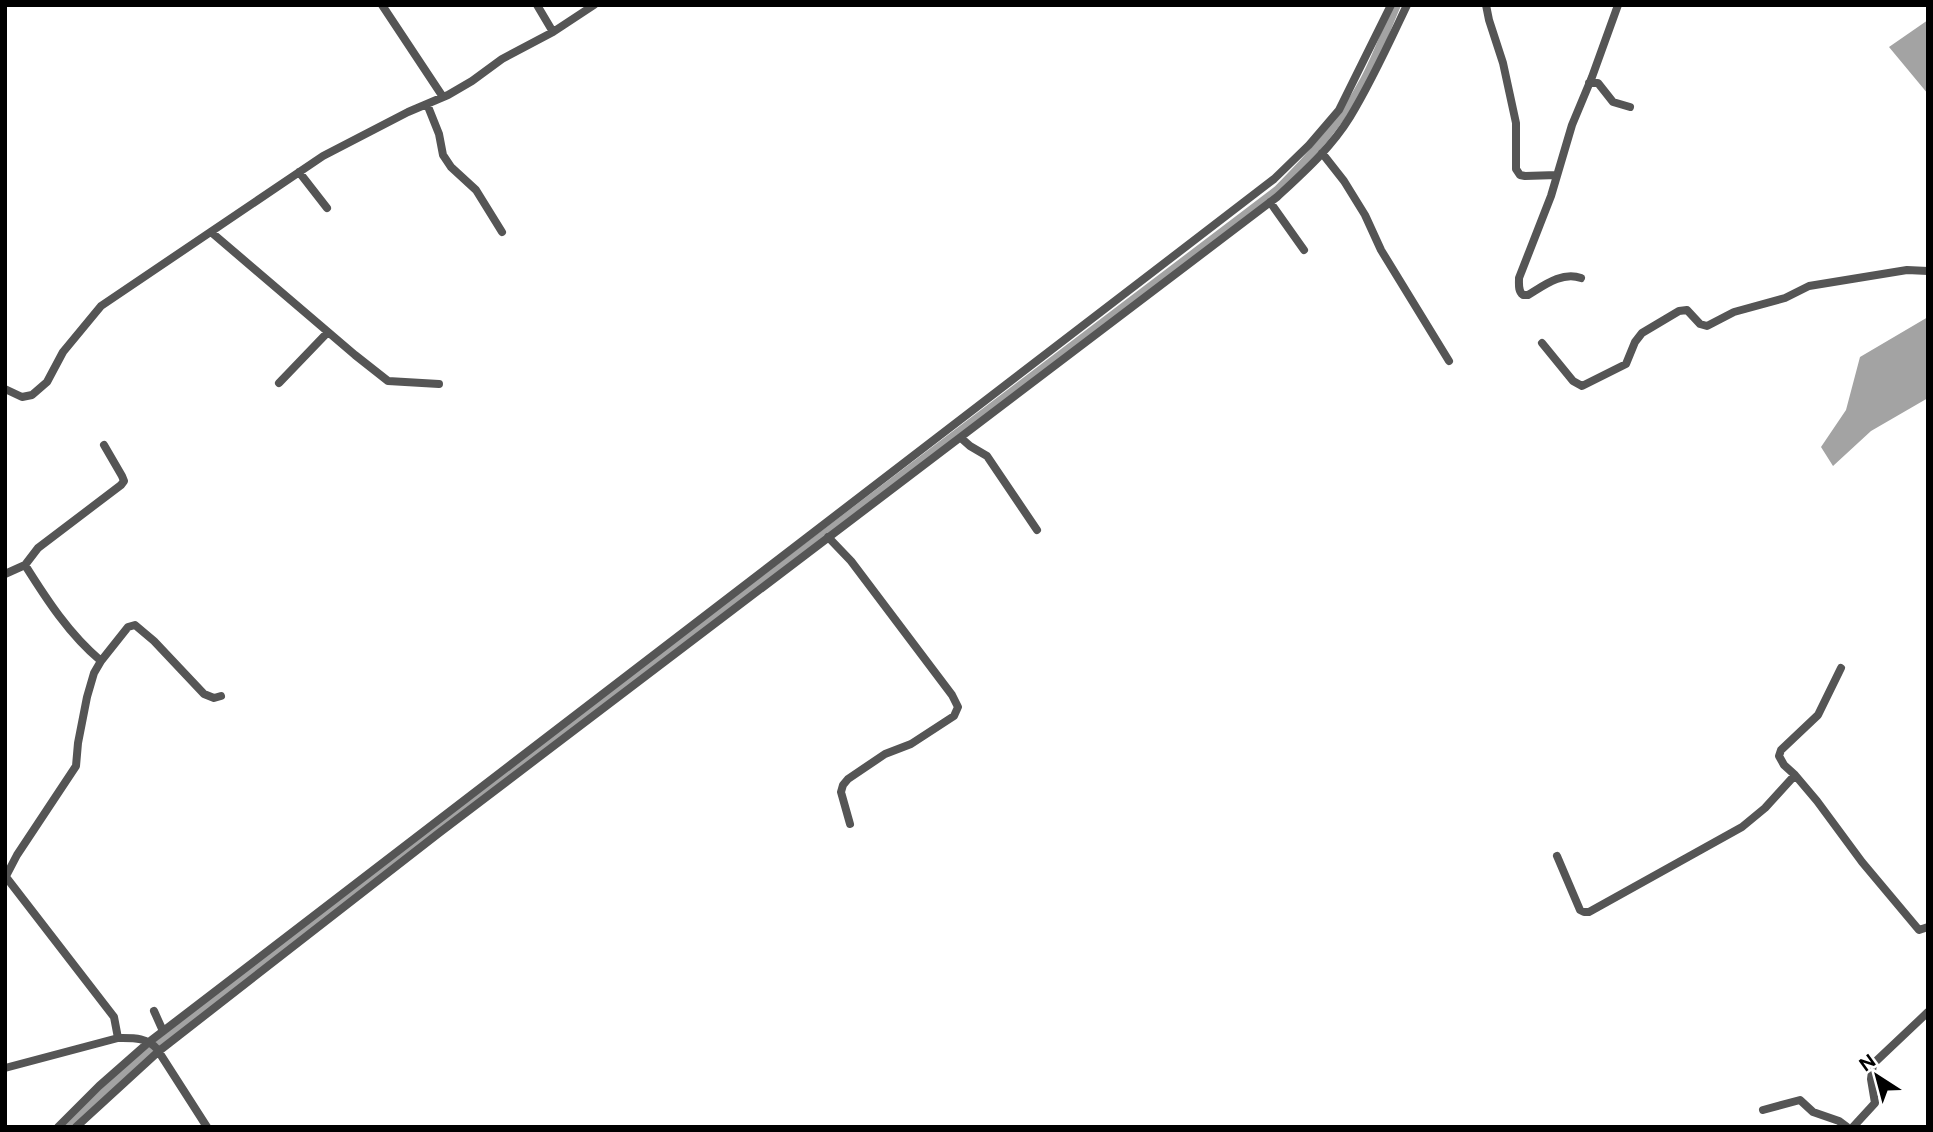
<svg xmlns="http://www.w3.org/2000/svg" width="1933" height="1132" font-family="Figtree,sans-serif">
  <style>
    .water { fill: #a3a3a3 }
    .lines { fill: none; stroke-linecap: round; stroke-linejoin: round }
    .canal { stroke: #a3a3a3; stroke-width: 8 }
    .street { stroke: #555; stroke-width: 8 }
  </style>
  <rect width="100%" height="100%" fill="#fff"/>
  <!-- water -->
  <path class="water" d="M 1928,20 L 1928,94 L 1889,47 Z
    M 1928,317 L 1928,398 L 1871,431 L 1833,466 L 1821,447 L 1846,410 L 1860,357 Z"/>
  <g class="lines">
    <!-- canal -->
    <path class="canal" d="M 66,1127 L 135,1063 L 313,922 L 1277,190 C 1310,157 1342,122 1364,80 C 1377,56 1386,30 1397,5"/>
    <!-- street -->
    <path class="street" d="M 382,5 L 443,97
      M 537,5 L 553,32
      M 1486,5 L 1489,20 L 1503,63 L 1516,123 L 1516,169 L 1520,175 L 1525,176 L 1557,175
      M 1589,83 L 1598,83 L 1613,102 L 1630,107
      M 427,104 L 439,134 L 443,155 L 451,167 L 476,190 L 502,232
      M 1322,153 L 1344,181 L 1365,215 L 1381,250 L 1449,361
      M 299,172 L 327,208
      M 1270,202 L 1304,250
      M 211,232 L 355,355 L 388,381 L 439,384
      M 1581,278 C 1562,271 1543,286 1528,295 L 1523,295 C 1518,291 1519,285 1519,278 L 1551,196 L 1572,125 L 1592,77 L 1618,5
      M 1542,343 L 1573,381 L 1582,386 L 1626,364 L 1635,342 L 1642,333 L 1679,311 L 1687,310 L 1700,324 L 1707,326 L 1734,312 L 1785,298 L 1809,286 L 1907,270 L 1928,271
      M 279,383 L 328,332
      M 5,389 L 22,397 L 32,395 L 47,382 L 63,352 L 101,306 L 323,156 L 408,112 L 448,95 L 472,81 L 502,59 L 553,32 L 594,5
      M 961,438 L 970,446 L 987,456 L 1037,530
      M 828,537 L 851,561 L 952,695 L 958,707 L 954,716 L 911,744 L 885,754 L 848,779 L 843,785 L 841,792 L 850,824
      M 25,565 C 47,600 69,634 101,661 L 128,627 L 135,625 L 154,641 L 204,694 L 214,698 L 221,696
      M 5,574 L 25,565 L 38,548 L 121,485 L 124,481 L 122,476 L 104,445
      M 1841,668 L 1818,715 L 1781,750 L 1779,756 L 1784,765 L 1795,775 L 1817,801 L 1862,862 L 1919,930 L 1928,927
      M 1557,856 L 1580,910 L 1584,912 L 1589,912 L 1742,827 L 1765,808 L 1795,775
      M 6,877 L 114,1017 L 118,1038
      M 5,878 L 17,855 L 76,766 L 78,743 L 87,697 L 94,673 L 101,661
      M 154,1011 L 163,1031
      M 5,1068 L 118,1038 C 133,1038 147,1037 157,1049 L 207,1127
      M 1763,1110 L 1800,1100 L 1813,1112 L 1839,1121 L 1847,1127
      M 58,1127 L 99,1086 L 149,1042 L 1274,179 L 1309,145 L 1339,110 L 1391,5
      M 76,1127 L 159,1051 L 439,833 L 1277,197 C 1304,172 1331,148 1350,117 C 1372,81 1389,43 1407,5
      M 1853,1127 L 1875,1103 L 1871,1079 L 1873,1064 L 1928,1012"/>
  </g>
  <!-- border -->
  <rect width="1933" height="1132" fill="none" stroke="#000000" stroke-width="14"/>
  <!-- north arrow -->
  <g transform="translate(1877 1076) rotate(324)" stroke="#ffffff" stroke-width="5" paint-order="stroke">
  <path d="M0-5L12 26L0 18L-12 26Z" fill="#000000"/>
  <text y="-10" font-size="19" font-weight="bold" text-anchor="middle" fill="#000000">N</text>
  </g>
</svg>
